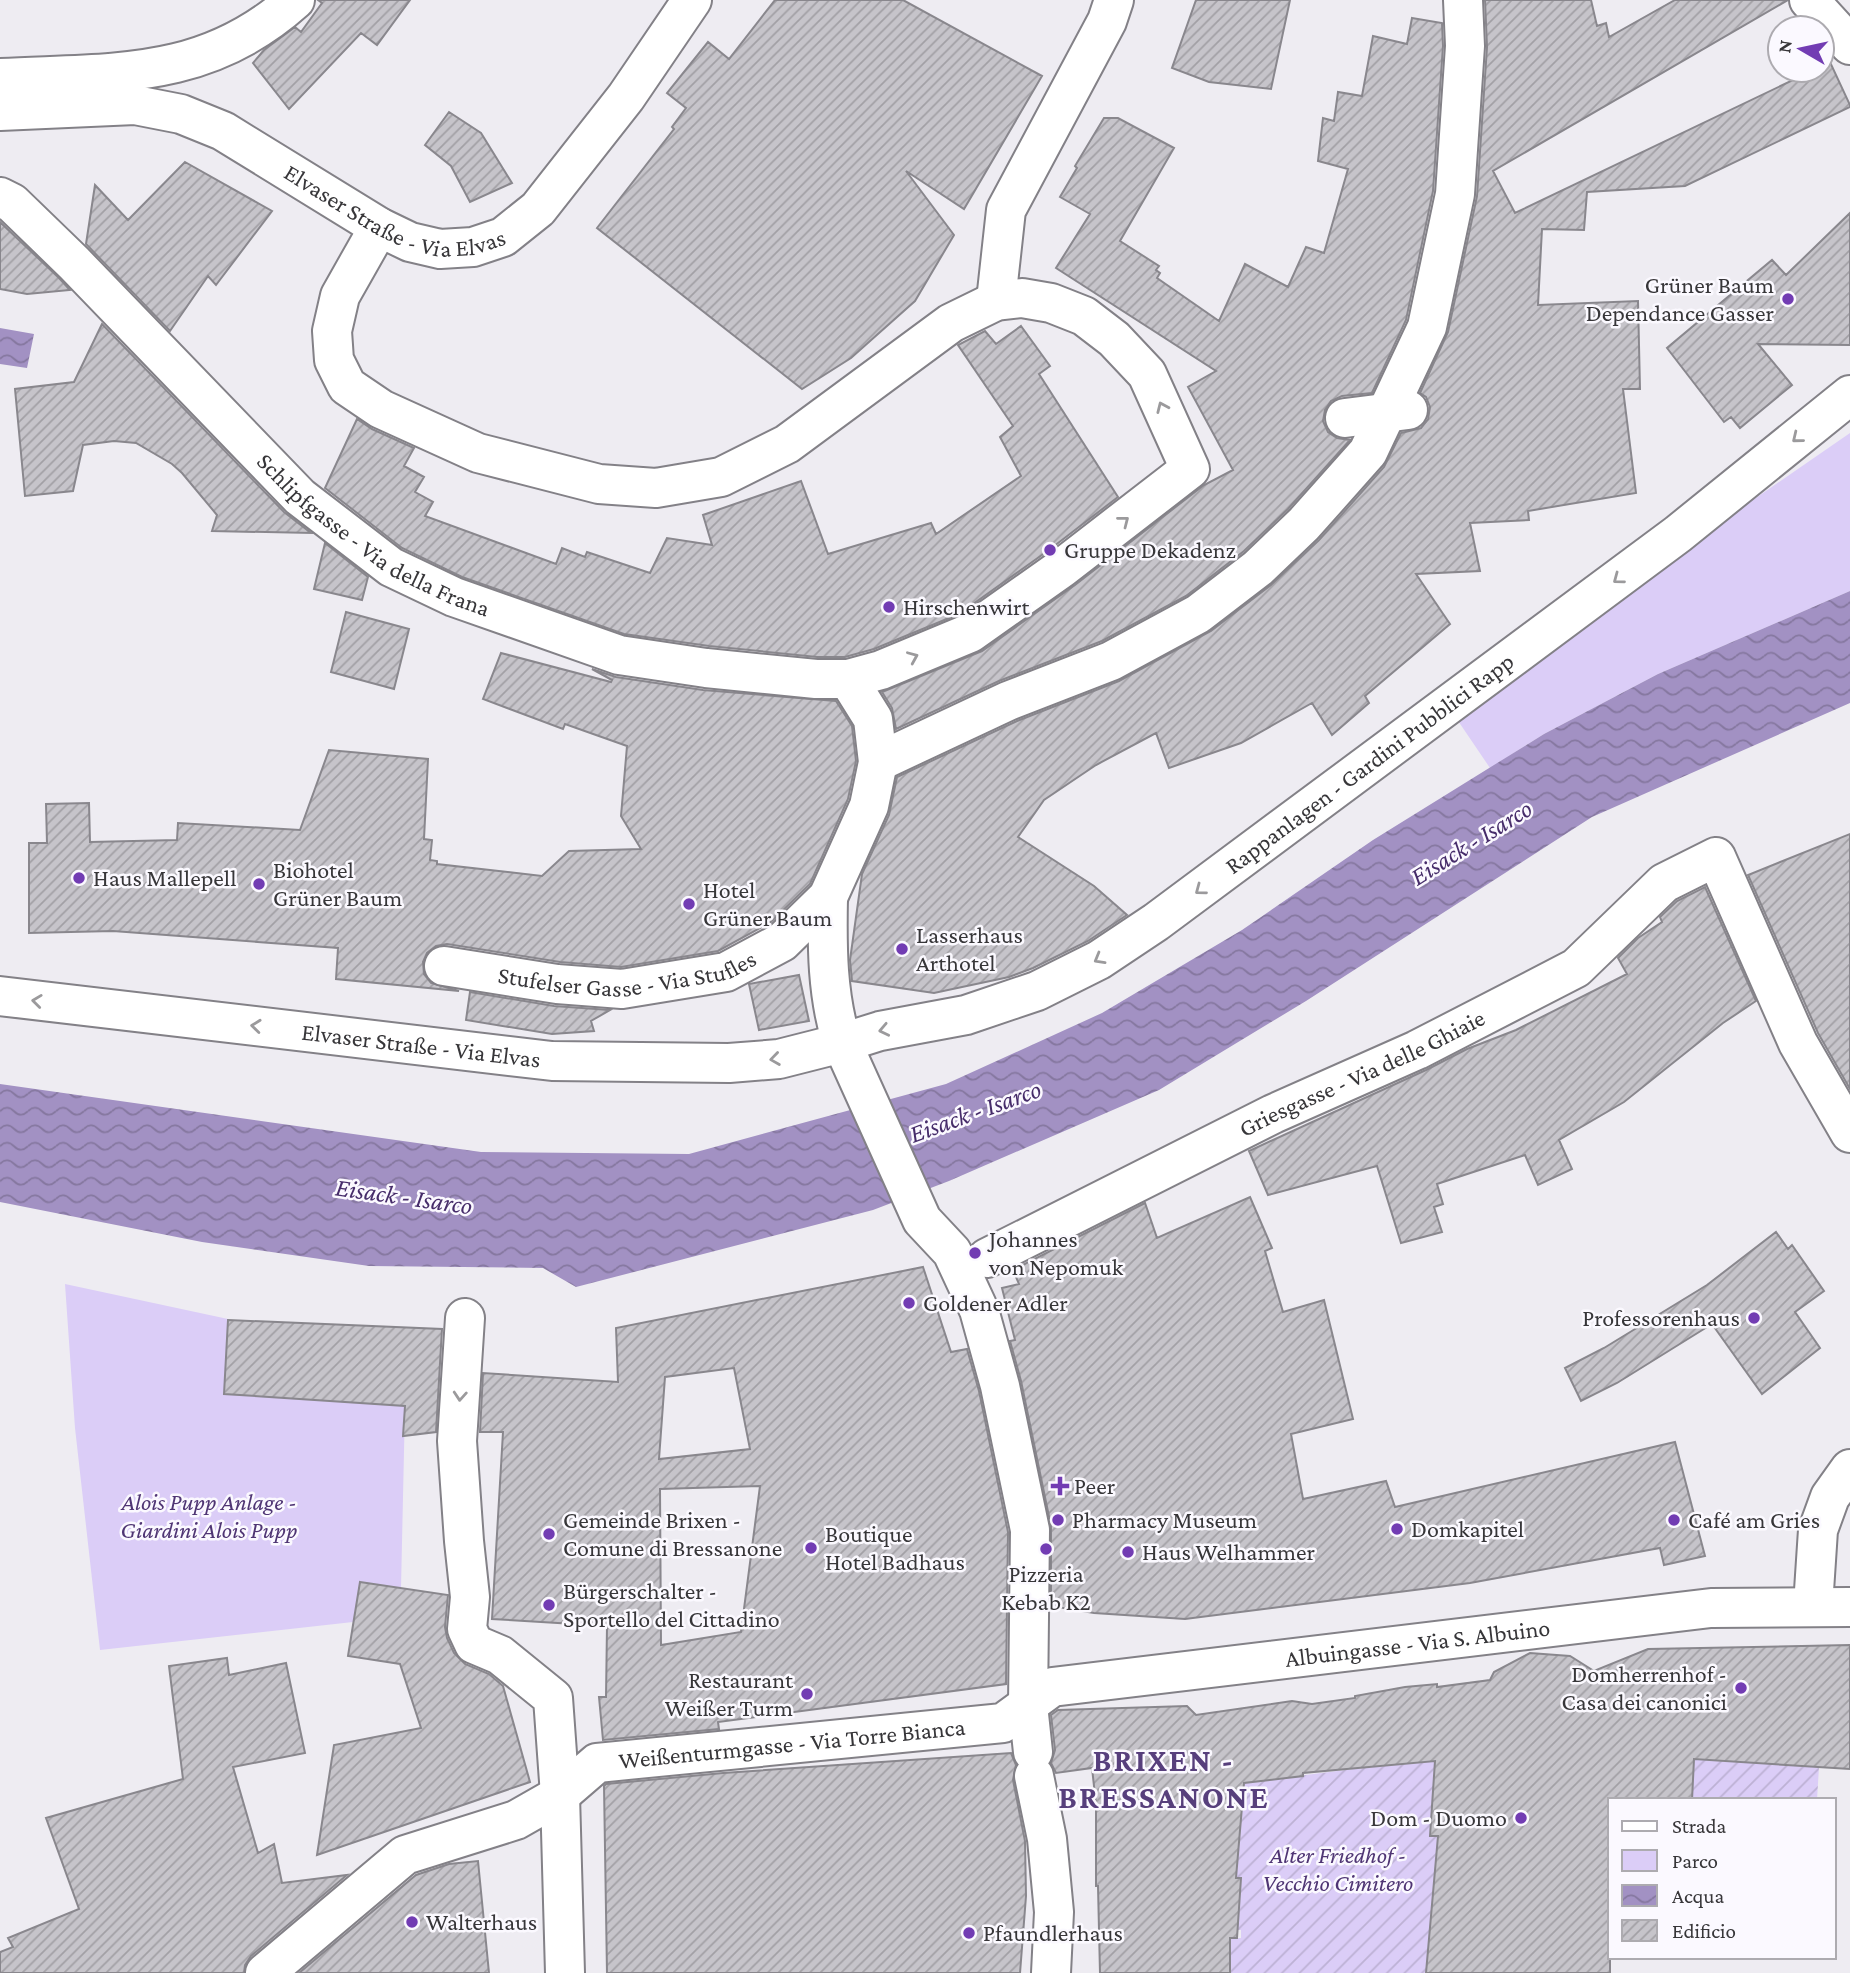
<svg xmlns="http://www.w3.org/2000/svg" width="1850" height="1973" font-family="'Crimson Pro',serif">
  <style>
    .park { fill: #dbcdf7 }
    .garden { fill: url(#garden-furrows) }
    .water { fill: url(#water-waves) }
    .building { fill: url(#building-hatch); stroke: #89878d; stroke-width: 2; fill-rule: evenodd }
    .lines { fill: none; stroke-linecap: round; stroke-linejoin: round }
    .minor-casing { stroke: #838187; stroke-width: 42 }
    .minor { stroke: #fff; stroke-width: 38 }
    .oneway { stroke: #9b9a9c }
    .poi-dot { fill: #723cb3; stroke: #fbf9ff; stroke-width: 2.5 }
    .labels { text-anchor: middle; stroke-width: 5; stroke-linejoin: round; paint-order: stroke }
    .street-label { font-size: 24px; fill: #373639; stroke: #fbf9ff }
    .poi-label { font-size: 24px; fill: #373639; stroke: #fbf9ff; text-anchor: start }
    .park-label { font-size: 24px; font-style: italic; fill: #4f3574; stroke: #fbf9ff }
    .water-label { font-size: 26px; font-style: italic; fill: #462c6a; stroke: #fbf9ff }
    .district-label { font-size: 32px; font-weight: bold; letter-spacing: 2px; fill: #573f7c; stroke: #fbf9ff }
  </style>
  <defs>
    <pattern id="garden-furrows" width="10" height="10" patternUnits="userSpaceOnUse" patternTransform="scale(1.75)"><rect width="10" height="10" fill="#dbcdf7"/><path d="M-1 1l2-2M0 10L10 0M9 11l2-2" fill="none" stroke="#bdb1d4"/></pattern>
    <pattern id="water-waves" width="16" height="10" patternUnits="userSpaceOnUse" patternTransform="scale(1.75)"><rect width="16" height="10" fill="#a291c3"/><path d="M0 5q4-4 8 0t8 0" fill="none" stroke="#85779f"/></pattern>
    <pattern id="building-hatch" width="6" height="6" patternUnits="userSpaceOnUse" patternTransform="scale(1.75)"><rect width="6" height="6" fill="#c6c4ca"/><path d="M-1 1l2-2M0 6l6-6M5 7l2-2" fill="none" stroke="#a2a0a5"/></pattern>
  </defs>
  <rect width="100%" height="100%" fill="#eeecf2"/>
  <!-- park -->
  <path class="park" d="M 1850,433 L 1850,591 L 1658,674 L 1544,734 L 1490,768 L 1450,709 Z
    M 65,1284 L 228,1319 L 224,1394 L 405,1406 L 401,1588 L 360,1582 L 353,1622 L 100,1650 L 75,1428 Z"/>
  <!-- garden -->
  <path class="garden" d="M 1694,1759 L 1819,1767 L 1817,1800 L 1692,1800 Z
    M 1435,1761 L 1430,1835 L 1438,1836 L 1426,1973 L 1230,1973 L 1230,1938 L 1241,1938 L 1241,1930 L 1230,1930 L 1241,1879 L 1230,1878 L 1230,1831 L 1240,1830 L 1241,1822 L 1228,1785 L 1353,1769 Z"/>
  <!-- water -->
  <path class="water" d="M 0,328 L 34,334 L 27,368 L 0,364 Z
    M 1850,591 L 1850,703 L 1592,817 L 1306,1001 L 1159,1090 L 949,1181 L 873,1210 L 576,1287 L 543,1268 L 369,1266 L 202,1242 L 0,1202 L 0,1084 L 481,1152 L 689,1154 L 946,1084 L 1102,1013 L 1242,930 L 1373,840 L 1544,734 L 1658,674 Z"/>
  <!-- building -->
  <path class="building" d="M 318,0 L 410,0 L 377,45 L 361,33 L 289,109 L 253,63 L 264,50 L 295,27 L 301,32 L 322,3 Z
    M 775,0 L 903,0 L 1042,76 L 964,209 L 906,171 L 954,235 L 915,301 L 851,358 L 802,389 L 597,228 L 674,129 L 672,127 L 686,108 L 667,93 L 708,42 L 729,59 Z
    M 1196,0 L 1290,0 L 1271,89 L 1209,82 L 1172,68 Z
    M 1485,0 L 1591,0 L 1597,26 L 1606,23 L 1609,37 L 1675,0 L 1788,0 L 1493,171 L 1515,213 L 1814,70 L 1822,70 L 1822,66 L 1830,62 L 1850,105 L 1850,107 L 1685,186 L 1587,192 L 1584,230 L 1542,229 L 1538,305 L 1638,301 L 1640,389 L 1623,389 L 1636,493 L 1528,511 L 1529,520 L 1470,523 L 1480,571 L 1416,574 L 1450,624 L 1365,696 L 1369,703 L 1332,735 L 1312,703 L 1241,743 L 1169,768 L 1156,733 L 1096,765 L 1044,800 L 1018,837 L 1094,886 L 1127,915 L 1088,941 L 1033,968 L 1009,977 L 934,993 L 852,981 L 850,960 L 862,874 L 889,815 L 897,777 L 1017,721 L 1119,681 L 1211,631 L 1271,585 L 1319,540 L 1384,467 L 1401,433 L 1421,428 L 1428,419 L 1430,407 L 1426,397 L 1420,393 L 1448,332 L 1477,196 L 1487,47 Z
    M 1412,18 L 1442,23 L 1443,46 L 1433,191 L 1406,320 L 1372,393 L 1342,396 L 1331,401 L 1325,410 L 1323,421 L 1328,432 L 1337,438 L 1350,440 L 1288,509 L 1244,551 L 1186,596 L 1102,641 L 999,681 L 896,729 L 892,708 L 882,692 L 982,651 L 1075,585 L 1204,485 L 1233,470 L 1188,387 L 1216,371 L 1056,268 L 1090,214 L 1060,197 L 1077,168 L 1075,166 L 1104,118 L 1118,118 L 1174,148 L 1120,241 L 1159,266 L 1156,270 L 1160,273 L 1157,278 L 1219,321 L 1245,264 L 1288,287 L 1306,247 L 1324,253 L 1348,169 L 1318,161 L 1323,118 L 1334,121 L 1338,92 L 1362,96 L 1373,36 L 1407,44 Z
    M 449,112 L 481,133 L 512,183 L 470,202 L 451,166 L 425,145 Z
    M 185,162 L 272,211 L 216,285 L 208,276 L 170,331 L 86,244 L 95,185 L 128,220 Z
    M 1850,213 L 1850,345 L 1758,344 L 1792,385 L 1740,428 L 1731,417 L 1724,422 L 1667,348 L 1772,260 L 1786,275 Z
    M 0,222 L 59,278 L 70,290 L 27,294 L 0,289 Z
    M 102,324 L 284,512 L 311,533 L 212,531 L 217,515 L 182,473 L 172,464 L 136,443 L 114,441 L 83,445 L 73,491 L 25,496 L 15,389 L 74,382 Z
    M 1021,326 L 1050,366 L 1039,374 L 1118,497 L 1049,550 L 959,614 L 874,649 L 845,657 L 817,657 L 709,646 L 624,634 L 462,577 L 402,548 L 325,488 L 357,419 L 372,429 L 414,448 L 404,466 L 424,477 L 415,492 L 433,502 L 425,516 L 556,564 L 562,548 L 585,557 L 587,552 L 650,573 L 667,538 L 712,545 L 703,515 L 801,481 L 828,554 L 931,523 L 936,534 L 1021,476 L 1000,437 L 1013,426 L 958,345 L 985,331 L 996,344 Z
    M 325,543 L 368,577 L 362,600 L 314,589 Z
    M 346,612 L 409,629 L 394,689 L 331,672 Z
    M 501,653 L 611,682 L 612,680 L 592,669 L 616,677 L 703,690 L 836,701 L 852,726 L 856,761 L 848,799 L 810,884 L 771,922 L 718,951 L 621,967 L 560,962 L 447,944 L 436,946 L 427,953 L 423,962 L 424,974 L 431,983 L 459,991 L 336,979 L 338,948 L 113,931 L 29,933 L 29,843 L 47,843 L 46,804 L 89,803 L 90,842 L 177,840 L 178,823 L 300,830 L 329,750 L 428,759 L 424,839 L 432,840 L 430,860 L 437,861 L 437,864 L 542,876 L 569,851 L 641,849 L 621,816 L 627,746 L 565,724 L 563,729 L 483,699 Z
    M 1850,834 L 1850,1089 L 1818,1033 L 1748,875 Z
    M 1705,887 L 1756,1001 L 1723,1023 L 1624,1102 L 1559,1140 L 1572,1169 L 1538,1185 L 1525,1155 L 1437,1184 L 1443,1204 L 1434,1207 L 1442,1232 L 1401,1243 L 1377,1166 L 1268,1195 L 1249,1151 L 1426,1070 L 1467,1049 L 1516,1030 L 1627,974 L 1618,958 L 1638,938 L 1662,922 L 1660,917 L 1677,901 Z
    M 799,975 L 809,1021 L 759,1030 L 749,984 Z
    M 470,992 L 554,1006 L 610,1010 L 591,1021 L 594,1031 L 552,1034 L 466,1020 Z
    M 1250,1197 L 1272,1248 L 1265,1251 L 1283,1312 L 1324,1300 L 1353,1419 L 1291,1434 L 1303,1499 L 1386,1481 L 1395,1507 L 1675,1442 L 1705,1556 L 1664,1565 L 1660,1548 L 1470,1583 L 1185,1619 L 1094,1613 L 1051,1606 L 1051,1526 L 1021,1381 L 1010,1341 L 1015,1340 L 1002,1288 L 1019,1284 L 1013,1270 L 1145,1203 L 1157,1238 Z
    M 1776,1232 L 1788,1249 L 1792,1245 L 1824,1291 L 1795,1312 L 1820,1348 L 1762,1394 L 1712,1324 L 1617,1383 L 1581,1401 L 1565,1368 L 1604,1348 L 1707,1285 Z
    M 923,1267 L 951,1352 L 967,1349 L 979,1391 L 1008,1532 L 1006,1684 L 718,1722 L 719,1729 L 603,1740 L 599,1697 L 606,1697 L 607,1626 L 492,1619 L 503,1432 L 480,1432 L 483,1373 L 618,1382 L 616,1328 ZM 734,1368 L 750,1449 L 659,1459 L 665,1377 ZM 760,1486 L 741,1632 L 661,1645 L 660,1489 Z
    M 228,1320 L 442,1329 L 436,1432 L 403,1436 L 405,1406 L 224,1394 Z
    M 360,1582 L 448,1595 L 445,1627 L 447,1638 L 454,1653 L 465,1664 L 489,1674 L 503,1686 L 530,1782 L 317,1855 L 334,1745 L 421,1728 L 400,1664 L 348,1656 Z
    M 1850,1645 L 1850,1769 L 1694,1759 L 1692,1800 L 1610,1800 L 1610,1973 L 1426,1973 L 1438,1836 L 1430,1836 L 1435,1761 L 1303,1773 L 1303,1776 L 1244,1783 L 1236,1878 L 1241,1878 L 1237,1938 L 1230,1938 L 1230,1973 L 1100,1973 L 1098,1886 L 1096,1886 L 1096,1804 L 1092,1768 L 1056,1773 L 1051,1763 L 1055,1750 L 1051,1715 L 1058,1710 L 1187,1706 L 1196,1715 L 1292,1701 L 1312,1704 L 1355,1698 L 1355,1696 L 1405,1687 L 1437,1684 L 1437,1687 L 1490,1680 L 1494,1672 L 1530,1653 L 1570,1656 L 1594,1671 L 1648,1649 Z
    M 227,1658 L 229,1675 L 286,1663 L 305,1753 L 233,1767 L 258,1853 L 274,1844 L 282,1883 L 347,1875 L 251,1956 L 245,1965 L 244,1973 L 0,1973 L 0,1952 L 13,1947 L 8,1938 L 79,1909 L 46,1818 L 183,1779 L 169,1666 Z
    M 1011,1753 L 1016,1765 L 1013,1780 L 1025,1841 L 1026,1896 L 1020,1973 L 607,1973 L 604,1786 L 606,1784 L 723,1773 Z
    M 478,1861 L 489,1973 L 299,1973 L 416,1875 L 449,1864 Z"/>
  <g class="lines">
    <!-- minor casing -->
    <g class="minor-casing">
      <g id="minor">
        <path d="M 1809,0 L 1850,45"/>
        <path d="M 0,78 C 113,72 205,81 295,0"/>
        <path id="s1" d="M 0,111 L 135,105 L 181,114 L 223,131 L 379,227 L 410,242 L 440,249 L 473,247 L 503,237 L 538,209 L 626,97 L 692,0"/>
        <path id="s2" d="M 0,197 L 12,203 L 74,263 L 300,497 L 391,567 L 454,597 L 619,655 L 706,668 L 816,679 L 848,679 L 881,670 L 970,633 L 1062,568 L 1190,469 L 1147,374 L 1114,339 L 1084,316 L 1051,303 L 1022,298 L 996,301 L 951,323 L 787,444 L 721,477 L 656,488 L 599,484 L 478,453 L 381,409 L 347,386 L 334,360 L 332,331 L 340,296 L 379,227"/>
        <path d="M 996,301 L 1006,210 L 1107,21 L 1114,0"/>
        <path d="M 1345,418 L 1408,410"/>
        <path d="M 878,762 L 1008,701 L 1111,661 L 1198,614 L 1258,568 L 1304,524 L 1368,452 L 1427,327 L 1455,194 L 1465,46 L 1463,0"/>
        <path d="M 828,897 C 827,947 827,995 842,1043 L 922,1220 L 952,1252 L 979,1310 L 1000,1386 L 1030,1530 L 1028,1705 L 1033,1752"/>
        <path id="s3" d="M 444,966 L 557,984 L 622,989 L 726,972 L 782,942 L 828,897 L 869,806 L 878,762 L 873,719 L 848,679"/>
        <path id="s4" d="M 0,996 L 552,1061 L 729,1063 L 779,1059 L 842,1043 L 880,1031 L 966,1015 L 1037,991 L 1099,960 L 1156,922 L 1678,534 L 1850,395"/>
        <path id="s5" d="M 987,1258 L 1273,1114 L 1417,1050 L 1576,968 L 1664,883 L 1716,857 L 1798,1043 L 1850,1133"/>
        <path d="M 465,1318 L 457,1441 L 464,1541 L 470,1597 L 467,1629 L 474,1644 L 500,1655 L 553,1698 L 560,1795 L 565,1973"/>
        <path d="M 1813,1606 L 1818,1530 L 1830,1497 L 1850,1469"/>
        <path d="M 1034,1776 L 1047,1839 L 1054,1912 L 1051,1973"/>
        <path id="s6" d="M 265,1973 L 405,1855 L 516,1820 L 560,1795 L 597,1763 L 1003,1723 L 1052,1687 L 1711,1608 L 1850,1607"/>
      </g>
    </g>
    <!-- minor -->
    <use href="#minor" class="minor"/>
  </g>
  <!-- one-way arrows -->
  <defs><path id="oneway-chevron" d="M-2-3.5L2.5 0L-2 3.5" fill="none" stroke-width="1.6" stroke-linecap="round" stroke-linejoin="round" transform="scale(1.75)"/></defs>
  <g class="oneway">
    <use href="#oneway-chevron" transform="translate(1162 407) rotate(-114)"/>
    <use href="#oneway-chevron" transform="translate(1797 438) rotate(141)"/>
    <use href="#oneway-chevron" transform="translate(1124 521) rotate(-38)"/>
    <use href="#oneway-chevron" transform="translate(1618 579) rotate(143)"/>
    <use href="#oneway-chevron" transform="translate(913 657) rotate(-23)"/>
    <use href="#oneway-chevron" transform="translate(1200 890) rotate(143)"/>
    <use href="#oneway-chevron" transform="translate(1099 959) rotate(150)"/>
    <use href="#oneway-chevron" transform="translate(37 1001) rotate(-173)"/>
    <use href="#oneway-chevron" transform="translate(256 1026) rotate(-174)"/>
    <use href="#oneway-chevron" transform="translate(884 1030) rotate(168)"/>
    <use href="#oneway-chevron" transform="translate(775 1059) rotate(172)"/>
    <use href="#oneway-chevron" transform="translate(460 1396) rotate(94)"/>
  </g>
  <!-- markers -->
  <g class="poi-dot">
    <circle cx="1788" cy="299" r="7"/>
    <circle cx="1050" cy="550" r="7"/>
    <circle cx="889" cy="607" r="7"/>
    <circle cx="79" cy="878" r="7"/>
    <circle cx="259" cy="884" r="7"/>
    <circle cx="689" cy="904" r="7"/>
    <circle cx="902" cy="949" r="7"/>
    <circle cx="975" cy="1253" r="7"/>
    <circle cx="909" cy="1303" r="7"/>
    <circle cx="1754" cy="1318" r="7"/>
    <path d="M1056.5 1475.5h7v7h7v7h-7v7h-7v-7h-7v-7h7z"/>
    <circle cx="1058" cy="1520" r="7"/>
    <circle cx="1674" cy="1520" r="7"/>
    <circle cx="1397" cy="1529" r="7"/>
    <circle cx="549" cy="1534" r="7"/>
    <circle cx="811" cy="1548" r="7"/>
    <circle cx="1046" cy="1549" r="7"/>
    <circle cx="1128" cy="1552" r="7"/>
    <circle cx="549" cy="1605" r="7"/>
    <circle cx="1741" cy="1688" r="7"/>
    <circle cx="807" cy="1694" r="7"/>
    <circle cx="1521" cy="1818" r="7"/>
    <circle cx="412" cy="1922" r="7"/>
    <circle cx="969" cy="1933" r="7"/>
  </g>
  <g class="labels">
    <!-- street labels -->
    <g class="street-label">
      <text dy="8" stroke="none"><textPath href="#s1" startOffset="422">Elvaser Straße - Via Elvas</textPath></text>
      <text dy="8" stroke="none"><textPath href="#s2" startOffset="508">Schlipfgasse - Via della Frana</textPath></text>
      <text dy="8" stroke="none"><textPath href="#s4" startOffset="1454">Rappanlagen - Gardini Pubblici Rapp</textPath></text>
      <text dy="8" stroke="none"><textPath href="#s3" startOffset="186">Stufelser Gasse - Via Stufles</textPath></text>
      <text dy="8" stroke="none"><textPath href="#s4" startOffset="424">Elvaser Straße - Via Elvas</textPath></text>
      <text dy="8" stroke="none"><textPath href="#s5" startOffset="418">Griesgasse - Via delle Ghiaie</textPath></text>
      <text dy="8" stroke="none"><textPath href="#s6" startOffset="1236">Albuingasse - Via S. Albuino</textPath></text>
      <text dy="8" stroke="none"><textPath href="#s6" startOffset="595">Weißenturmgasse - Via Torre Bianca</textPath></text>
    </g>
    <!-- poi labels -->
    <g class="poi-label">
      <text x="1774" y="293" text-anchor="end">Grüner Baum<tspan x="1774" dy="28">Dependance Gasser</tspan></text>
      <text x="1064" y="558">Gruppe Dekadenz</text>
      <text x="903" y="615">Hirschenwirt</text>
      <text x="273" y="878">Biohotel<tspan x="273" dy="28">Grüner Baum</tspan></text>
      <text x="93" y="886">Haus Mallepell</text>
      <text x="703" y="898">Hotel<tspan x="703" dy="28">Grüner Baum</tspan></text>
      <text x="916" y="943">Lasserhaus<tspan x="916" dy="28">Arthotel</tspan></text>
      <text x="989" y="1247">Johannes<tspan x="989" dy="28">von Nepomuk</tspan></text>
      <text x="923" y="1311">Goldener Adler</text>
      <text x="1740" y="1326" text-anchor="end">Professorenhaus</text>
      <text x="1074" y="1494">Peer</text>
      <text x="563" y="1528">Gemeinde Brixen -<tspan x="563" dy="28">Comune di Bressanone</tspan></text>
      <text x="1072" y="1528">Pharmacy Museum</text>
      <text x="1688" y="1528">Café am Gries</text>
      <text x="1411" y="1537">Domkapitel</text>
      <text x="825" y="1542">Boutique<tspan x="825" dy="28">Hotel Badhaus</tspan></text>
      <text x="1142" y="1560">Haus Welhammer</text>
      <text x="1046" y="1582" text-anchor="middle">Pizzeria<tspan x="1046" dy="28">Kebab K2</tspan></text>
      <text x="563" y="1599">Bürgerschalter -<tspan x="563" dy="28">Sportello del Cittadino</tspan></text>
      <text x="1727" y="1682" text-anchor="end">Domherrenhof -<tspan x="1727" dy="28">Casa dei canonici</tspan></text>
      <text x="793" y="1688" text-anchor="end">Restaurant<tspan x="793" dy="28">Weißer Turm</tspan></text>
      <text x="1507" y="1826" text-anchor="end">Dom - Duomo</text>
      <text x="426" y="1930">Walterhaus</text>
      <text x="983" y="1941">Pfaundlerhaus</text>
    </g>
    <!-- park labels -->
    <g class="park-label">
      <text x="209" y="1510">Alois Pupp Anlage -<tspan x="209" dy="28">Giardini Alois Pupp</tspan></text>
      <text x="1338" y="1863">Alter Friedhof -<tspan x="1338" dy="28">Vecchio Cimitero</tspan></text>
    </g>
    <!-- water labels -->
    <g class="water-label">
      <text transform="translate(1471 842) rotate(-32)" y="9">Eisack - Isarco</text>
      <text transform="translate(975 1111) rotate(-20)" y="9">Eisack - Isarco</text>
      <text transform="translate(404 1196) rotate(8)" y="9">Eisack - Isarco</text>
    </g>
    <!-- district labels -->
    <g class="district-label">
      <text x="1164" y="1771">BRIXEN -<tspan x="1164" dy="37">BRESSANONE</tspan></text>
    </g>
  </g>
  <!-- legend -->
  <rect x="1608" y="1798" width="228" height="161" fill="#fbf9ff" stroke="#adabb0" stroke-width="2"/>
  <rect x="1622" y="1821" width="35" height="10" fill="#ffffff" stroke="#adabb0" stroke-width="2"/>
  <text x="1672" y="1833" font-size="21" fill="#373639">Strada</text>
  <rect x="1622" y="1850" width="35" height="21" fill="#dbcdf7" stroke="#adabb0" stroke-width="2"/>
  <text x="1672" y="1868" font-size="21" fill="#373639">Parco</text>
  <rect x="1622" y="1885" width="35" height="21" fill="url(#water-waves)" stroke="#adabb0" stroke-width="2"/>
  <text x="1672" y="1903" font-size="21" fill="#373639">Acqua</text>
  <rect x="1622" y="1920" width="35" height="21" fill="url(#building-hatch)" stroke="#adabb0" stroke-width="2"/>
  <text x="1672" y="1938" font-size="21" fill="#373639">Edificio</text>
  <!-- north arrow -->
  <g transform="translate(1801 49) rotate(279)"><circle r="33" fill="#fbf9ff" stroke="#adabb0" stroke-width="2"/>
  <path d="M0-5L12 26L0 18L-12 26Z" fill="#723cb3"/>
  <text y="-10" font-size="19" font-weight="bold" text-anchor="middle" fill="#373639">N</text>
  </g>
</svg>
